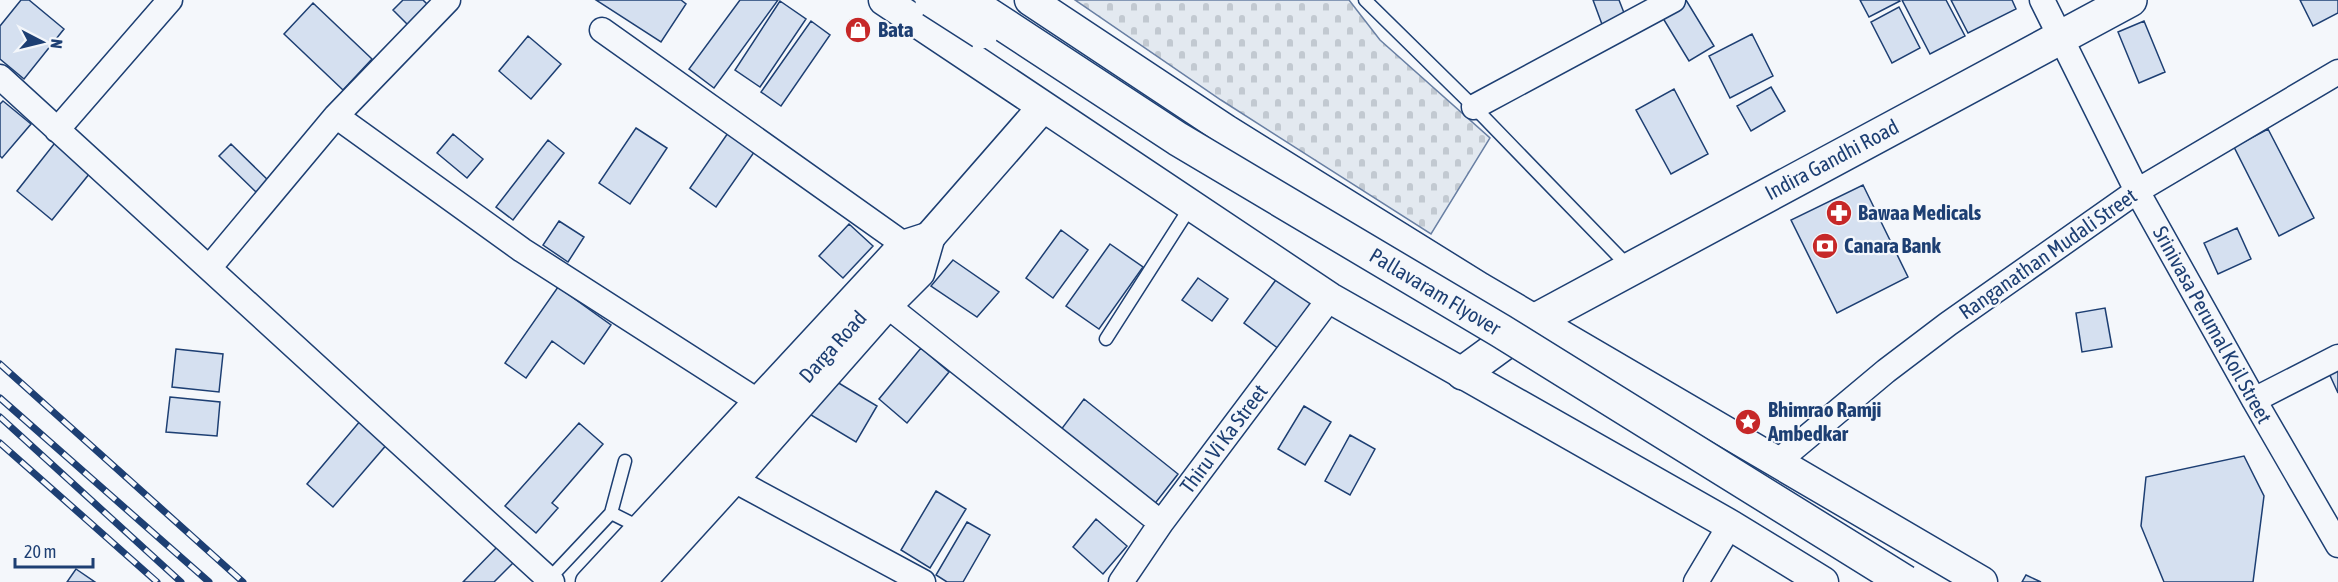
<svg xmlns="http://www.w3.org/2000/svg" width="2338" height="582" font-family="'Asap Condensed',sans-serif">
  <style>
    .cemetery { fill: url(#cemetery-stones); stroke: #687fa3; stroke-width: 1.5 }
    .building { fill: #d5e0f0; stroke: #1d3f73; stroke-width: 1.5 }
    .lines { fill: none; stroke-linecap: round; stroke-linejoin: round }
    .service-casing { stroke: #1d3f73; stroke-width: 15 }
    .minor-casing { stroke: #1d3f73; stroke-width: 27 }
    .tertiary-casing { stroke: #1d3f73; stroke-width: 33 }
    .primary-casing { stroke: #1d3f73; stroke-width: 36 }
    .service { stroke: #f4f7fb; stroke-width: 12 }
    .minor { stroke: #f4f7fb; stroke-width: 24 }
    .tertiary { stroke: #f4f7fb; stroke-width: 30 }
    .primary { stroke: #f4f7fb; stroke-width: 33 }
    .rail-casing { stroke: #1d3f73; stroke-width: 7 }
    .rail { stroke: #f4f7fb; stroke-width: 4.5; stroke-dasharray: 14; stroke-linecap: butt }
    .primary-bridge-casing { stroke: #1d3f73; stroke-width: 36; stroke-linecap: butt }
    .primary-bridge { stroke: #f4f7fb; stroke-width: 33 }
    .labels { text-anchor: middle; stroke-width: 4.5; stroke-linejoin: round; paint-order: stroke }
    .poi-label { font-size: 21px; font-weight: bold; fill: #1d3f73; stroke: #f4f7fb; text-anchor: start }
    .street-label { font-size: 21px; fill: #1d3f73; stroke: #f4f7fb }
  </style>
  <defs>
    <pattern id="cemetery-stones" width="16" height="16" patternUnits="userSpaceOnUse" patternTransform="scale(1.5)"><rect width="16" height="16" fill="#e3e9f0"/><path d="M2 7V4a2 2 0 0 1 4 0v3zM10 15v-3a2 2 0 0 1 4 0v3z" fill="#c2c9d1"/></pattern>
  </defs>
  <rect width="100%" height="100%" fill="#f4f7fb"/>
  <!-- cemetery -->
  <path class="cemetery" d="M 1075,0 L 1349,0 L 1380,40 L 1490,138 L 1431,234 L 1221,100 Z"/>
  <!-- building -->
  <path class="building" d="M 21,0 L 29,0 L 64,29 L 24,79 L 0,59 L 0,26 Z
    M 403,0 L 423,0 L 429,6 L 409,26 L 393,10 Z
    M 596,0 L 681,0 L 686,4 L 661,42 Z
    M 740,0 L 778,0 L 714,88 L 689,69 Z
    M 1593,0 L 1619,0 L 1626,18 L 1603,27 Z
    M 1686,0 L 1714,46 L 1689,61 L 1661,15 Z
    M 1860,0 L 1899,0 L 1900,1 L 1869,17 Z
    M 1902,0 L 1946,0 L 1965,36 L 1930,54 Z
    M 1951,0 L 2012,0 L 2016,9 L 1968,33 Z
    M 2300,0 L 2338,0 L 2338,13 L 2313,26 Z
    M 780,1 L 806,19 L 760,87 L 735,70 Z
    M 313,3 L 372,59 L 343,90 L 284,34 Z
    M 1899,7 L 1920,48 L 1892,63 L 1871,22 Z
    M 811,21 L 830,35 L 781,106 L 761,92 Z
    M 2144,21 L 2165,72 L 2139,83 L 2118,32 Z
    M 1752,34 L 1773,76 L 1730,98 L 1709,56 Z
    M 528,36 L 561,64 L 531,99 L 499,71 Z
    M 1771,87 L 1785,111 L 1751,131 L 1737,106 Z
    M 1674,89 L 1708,154 L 1671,174 L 1636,110 Z
    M 3,101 L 31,124 L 2,158 L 0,156 L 0,104 Z
    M 636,128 L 667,148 L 630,204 L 599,183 Z
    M 2268,129 L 2314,218 L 2279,236 L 2234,147 Z
    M 730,130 L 757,148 L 716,207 L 690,188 Z
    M 453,134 L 483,159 L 467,178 L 437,153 Z
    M 58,139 L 94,168 L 52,220 L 17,191 Z
    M 548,140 L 564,153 L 513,220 L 496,207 Z
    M 231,144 L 271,183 L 259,195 L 219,156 Z
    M 1863,185 L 1908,277 L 1837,313 L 1791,220 Z
    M 559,221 L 584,237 L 568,262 L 543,245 Z
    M 849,224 L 873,246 L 843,278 L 819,256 Z
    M 2237,228 L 2251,259 L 2218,274 L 2204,243 Z
    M 1061,230 L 1088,250 L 1053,298 L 1026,278 Z
    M 1110,244 L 1143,267 L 1099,329 L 1066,306 Z
    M 953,260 L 999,292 L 977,317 L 931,286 Z
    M 1281,273 L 1316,299 L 1279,349 L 1244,323 Z
    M 1198,278 L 1228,299 L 1212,321 L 1182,300 Z
    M 558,287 L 611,325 L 584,364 L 552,341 L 526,378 L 505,363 Z
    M 2105,308 L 2112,347 L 2082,352 L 2076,313 Z
    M 921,348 L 949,372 L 907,423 L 879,399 Z
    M 176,349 L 223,354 L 219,392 L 172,387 Z
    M 2338,366 L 2338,393 L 2328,371 Z
    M 832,379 L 877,406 L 856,442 L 811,415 Z
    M 170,397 L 220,402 L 217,436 L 166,432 Z
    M 1084,399 L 1178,474 L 1153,506 L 1060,431 Z
    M 1304,406 L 1331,422 L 1305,465 L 1278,449 Z
    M 361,420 L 388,443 L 333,507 L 307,484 Z
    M 579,423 L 603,444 L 552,503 L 558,508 L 536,533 L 505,506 Z
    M 1350,435 L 1375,449 L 1350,495 L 1325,481 Z
    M 2244,456 L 2264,496 L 2253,582 L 2164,582 L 2141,526 L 2146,477 Z
    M 936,491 L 966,509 L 930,568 L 901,550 Z
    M 1096,519 L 1127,546 L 1103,574 L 1073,547 Z
    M 967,522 L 990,535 L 963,582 L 947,582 L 936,575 Z
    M 499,545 L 515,561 L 494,582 L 463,582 Z
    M 76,569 L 95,582 L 67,582 Z
    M 2026,575 L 2041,582 L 2022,582 Z"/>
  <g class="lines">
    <!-- service casing -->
    <g class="service-casing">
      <path id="service" d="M 1365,0 L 1474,107 L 1629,267
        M 1106,339 L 1191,206
        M 611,513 L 639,527
        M 549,579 L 611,513 L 625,461"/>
    </g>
    <!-- minor casing -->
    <g class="minor-casing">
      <path id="minor" d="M 2042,0 L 2137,191 L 2254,400 L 2338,545
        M 602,30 L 902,243
        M 0,77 L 552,582
        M 1474,107 L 1673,0
        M 336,116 L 522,250 L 756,400
        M 57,130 L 170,0
        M 209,268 L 336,116 L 448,0
        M 889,307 L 1161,523
        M 2254,400 L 2338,357
        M 1776,463 L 1886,371 L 1948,324 L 2137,191 L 2338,72
        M 736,481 L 923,582
        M 588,582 L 902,243 L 933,233
        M 644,582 L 736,481 L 889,307 L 922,274 L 933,236
        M 1121,582 L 1161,523 L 1330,298
        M 1696,582 L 1730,525"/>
    </g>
    <!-- tertiary casing -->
    <g class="tertiary-casing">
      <path id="tertiary" d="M 884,0 L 1330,298 L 1730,525 L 1823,582
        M 1030,0 L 1226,130 L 1480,288 L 1982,582
        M 616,582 C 763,428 903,268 1043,107"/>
    </g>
    <!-- primary casing -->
    <g class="primary-casing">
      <path id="primary" d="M 1463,373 L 1534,321 L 2130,0"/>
    </g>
    <!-- service -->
    <use href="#service" class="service"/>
    <!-- minor -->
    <use href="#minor" class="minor"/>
    <!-- tertiary -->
    <use href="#tertiary" class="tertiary"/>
    <!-- primary -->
    <use href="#primary" class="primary"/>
    <!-- rail casing -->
    <g class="rail-casing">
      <path id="rail" d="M 0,364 L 243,582
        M 0,398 L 209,582
        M 0,417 L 181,582
        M 0,443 L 157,582"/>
    </g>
    <!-- rail -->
    <use href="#rail" class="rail"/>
    <!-- primary-bridge casing -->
    <g class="primary-bridge-casing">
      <path id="primary-bridge" d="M 932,0 L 982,32
        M 966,0 L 1178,139 L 1501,331 L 1905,582"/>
    </g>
    <!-- primary-bridge -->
    <use href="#primary-bridge" class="primary-bridge"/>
  </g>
  <!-- icons -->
  <defs>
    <g id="shop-disc" transform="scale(1.35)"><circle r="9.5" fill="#c62828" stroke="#f4f7fb"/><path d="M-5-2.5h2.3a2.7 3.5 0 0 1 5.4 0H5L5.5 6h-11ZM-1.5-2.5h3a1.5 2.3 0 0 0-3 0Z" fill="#fff"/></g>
    <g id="pharmacy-disc" transform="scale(1.35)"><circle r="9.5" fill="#c62828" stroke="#f4f7fb"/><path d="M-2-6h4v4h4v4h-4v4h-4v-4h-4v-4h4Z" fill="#fff"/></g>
    <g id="bank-disc" transform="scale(1.35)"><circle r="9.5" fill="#c62828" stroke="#f4f7fb"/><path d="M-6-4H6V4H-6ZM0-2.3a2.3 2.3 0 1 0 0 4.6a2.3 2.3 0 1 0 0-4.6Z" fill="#fff"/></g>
    <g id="sight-disc" transform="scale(1.35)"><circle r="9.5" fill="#c62828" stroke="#f4f7fb"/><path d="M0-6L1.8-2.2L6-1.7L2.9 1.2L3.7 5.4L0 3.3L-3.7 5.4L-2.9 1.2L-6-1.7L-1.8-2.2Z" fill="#fff"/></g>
  </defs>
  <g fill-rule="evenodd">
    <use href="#shop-disc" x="858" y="30"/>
    <use href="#pharmacy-disc" x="1839" y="213"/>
    <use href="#bank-disc" x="1825" y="246"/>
    <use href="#sight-disc" x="1748" y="422"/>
  </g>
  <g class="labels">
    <!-- poi labels -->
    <g class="poi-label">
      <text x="878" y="37">Bata</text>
      <text x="1858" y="220">Bawaa Medicals</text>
      <text x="1844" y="253">Canara Bank</text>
      <text x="1768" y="417">Bhimrao Ramji<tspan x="1768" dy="24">Ambedkar</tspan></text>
    </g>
    <!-- street labels -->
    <g class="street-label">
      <text transform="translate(1832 160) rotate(-28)" y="7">Indira Gandhi Road</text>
      <text transform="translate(2048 254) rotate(-35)" y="7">Ranganathan Mudali Street</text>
      <text transform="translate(1435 292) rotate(31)" y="7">Pallavaram Flyover</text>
      <text transform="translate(2212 325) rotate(61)" y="7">Srinivasa Perumal Koil Street</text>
      <text transform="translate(833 347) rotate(-48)" y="7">Darga Road</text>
      <text transform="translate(1224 439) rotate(-53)" y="7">Thiru Vi Ka Street</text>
    </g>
  </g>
  <!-- north arrow -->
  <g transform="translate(42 42) rotate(97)" stroke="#f4f7fb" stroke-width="4.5" paint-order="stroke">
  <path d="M0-4.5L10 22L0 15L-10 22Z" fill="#1d3f73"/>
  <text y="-9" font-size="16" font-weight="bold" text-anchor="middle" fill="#1d3f73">N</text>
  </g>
  <!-- scale -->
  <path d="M15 558v9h78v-9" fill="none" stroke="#1d3f73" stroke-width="3"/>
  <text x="24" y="558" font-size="18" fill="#1d3f73" stroke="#f4f7fb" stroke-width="4.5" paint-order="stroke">20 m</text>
</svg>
